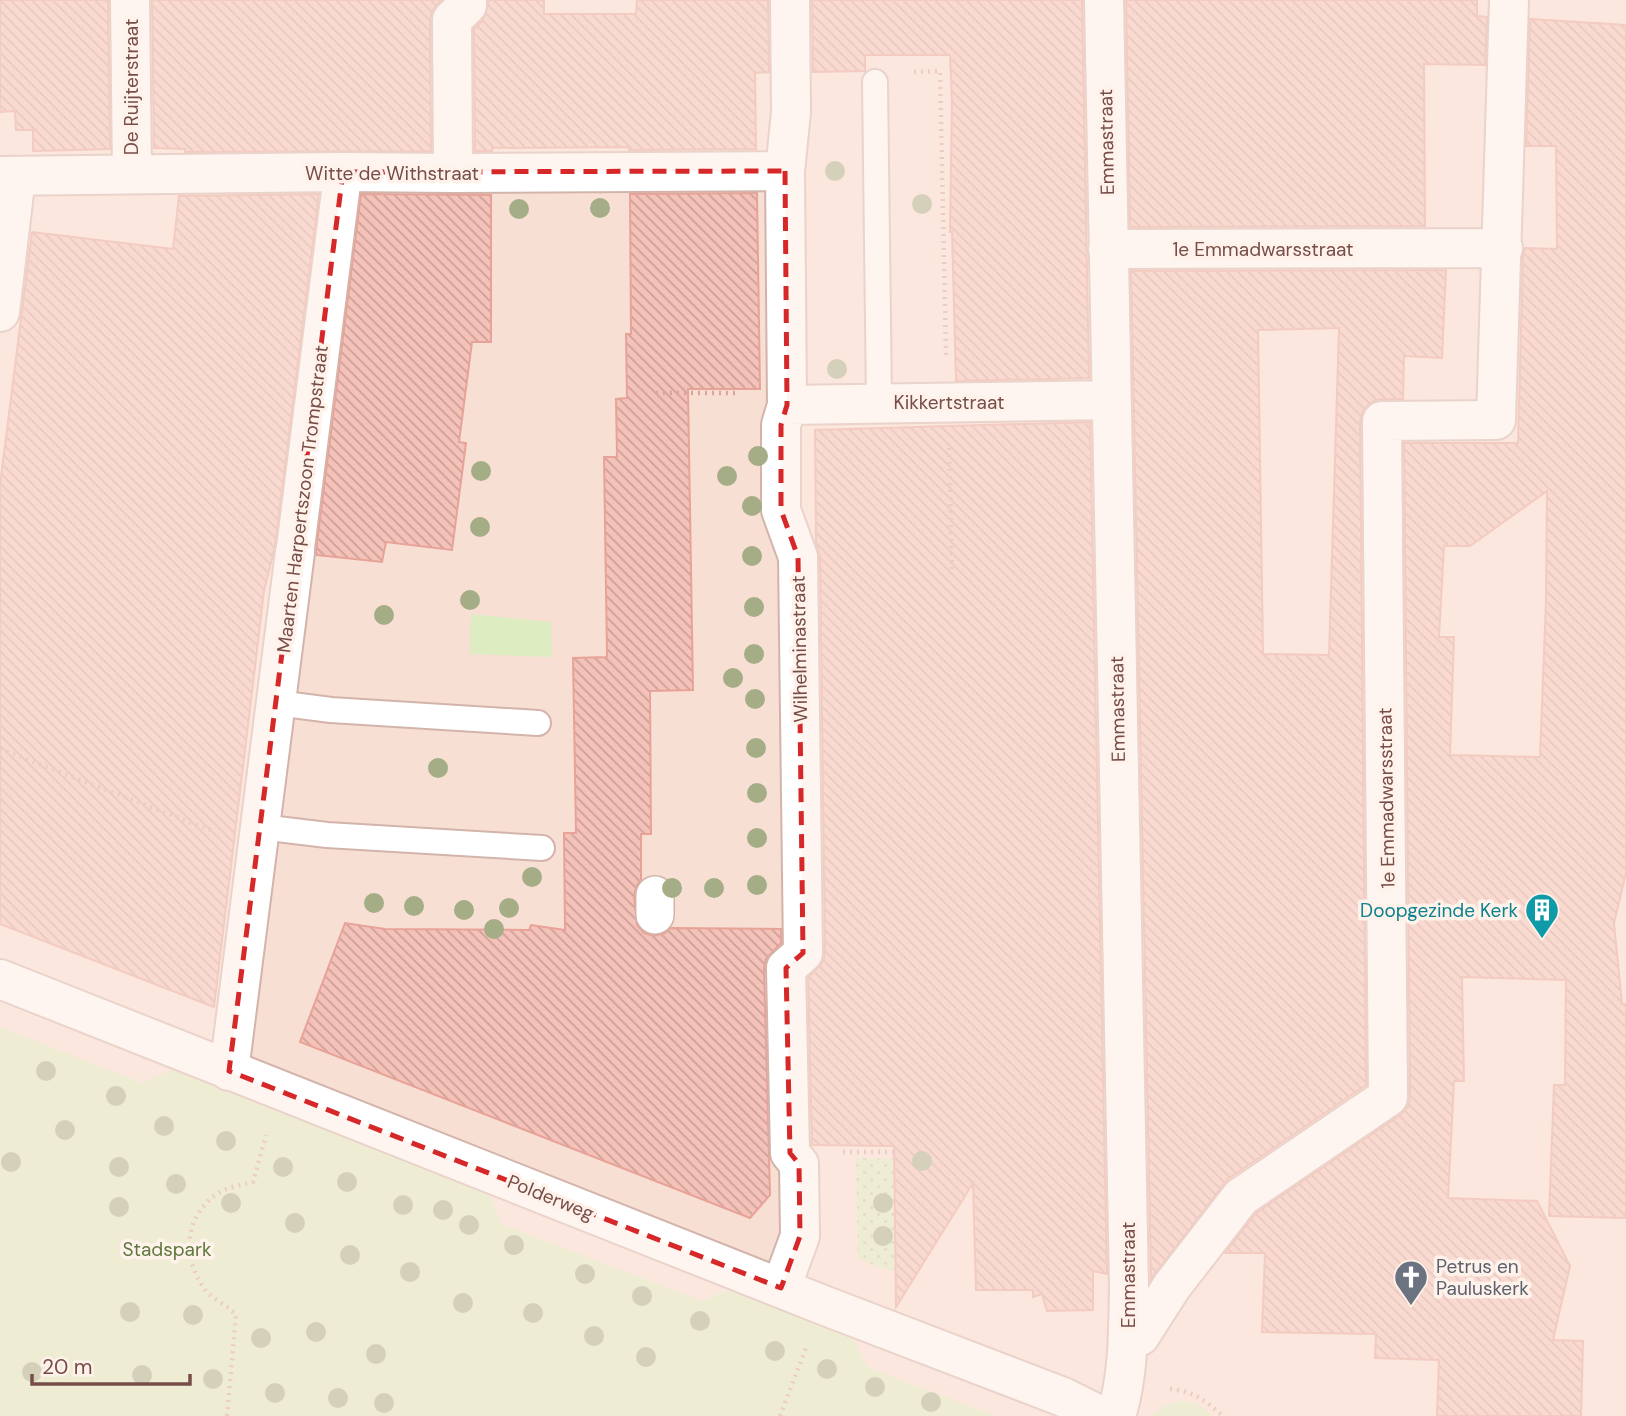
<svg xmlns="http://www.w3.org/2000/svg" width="1626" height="1416" font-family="'DM Sans',sans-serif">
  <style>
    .residential { fill: #f8dfd4 }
    .grass { fill: url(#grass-dots) }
    .green { fill: #ddecc1 }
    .building { fill: url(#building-back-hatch); stroke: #e8a398; stroke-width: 2; fill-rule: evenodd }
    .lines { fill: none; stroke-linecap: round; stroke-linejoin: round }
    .service-casing { stroke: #d2b4ab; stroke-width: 28 }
    .pedestrian-casing { stroke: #d2b4ab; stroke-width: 40 }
    .minor-casing { stroke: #d2b4ab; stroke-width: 42 }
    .path { stroke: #daa59c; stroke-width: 4.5; stroke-dasharray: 2 5; stroke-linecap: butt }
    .service { stroke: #fff; stroke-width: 24 }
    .pedestrian { stroke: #fff; stroke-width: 37 }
    .minor { stroke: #fff; stroke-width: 38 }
    .tree { fill: #a5ad87 }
    .marked { fill: none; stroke: #d62828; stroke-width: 5; stroke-dasharray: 14 9; stroke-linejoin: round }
    .labels { text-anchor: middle; stroke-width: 7; stroke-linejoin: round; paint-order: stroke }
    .street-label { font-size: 19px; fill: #774d47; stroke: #fff2eb }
    .culture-label { font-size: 19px; fill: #0d838f; stroke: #fff2eb; text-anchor: end }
    .park-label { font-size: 19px; fill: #5d783c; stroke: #fff2eb }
    .worship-label { font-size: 19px; fill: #5b616d; stroke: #fff2eb; text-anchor: start }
  </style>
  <defs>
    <pattern id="grass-dots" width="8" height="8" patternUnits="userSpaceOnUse" patternTransform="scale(1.75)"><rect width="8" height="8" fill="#ddecc1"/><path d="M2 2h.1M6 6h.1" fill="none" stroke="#c1cca7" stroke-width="1.8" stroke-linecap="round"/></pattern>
    <pattern id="building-back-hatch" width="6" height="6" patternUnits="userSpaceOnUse" patternTransform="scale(1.75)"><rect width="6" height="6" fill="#f5c2b9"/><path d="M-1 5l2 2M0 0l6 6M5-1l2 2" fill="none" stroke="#cba098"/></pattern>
  </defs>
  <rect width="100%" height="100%" fill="#feede3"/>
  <!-- residential -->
  <path class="residential" d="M 0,0 L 1626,0 L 1626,1416 L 0,1416 Z"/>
  <!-- grass -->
  <path class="grass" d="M 856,1158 L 894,1159 L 895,1270 L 888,1270 L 858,1259 Z"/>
  <!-- green -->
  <path class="green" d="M 471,614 L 551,622 L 552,657 L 470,654 Z
    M 0,1027 L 142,1083 L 172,1070 L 490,1193 L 501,1224 L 702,1301 L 730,1289 L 852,1337 L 867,1367 L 995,1416 L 0,1416 Z
    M 1183,1401 L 1198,1404 L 1213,1416 L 1151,1416 C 1161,1406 1169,1403 1183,1401 Z"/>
  <!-- building -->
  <path class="building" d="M 0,0 L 108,0 L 110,149 L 33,151 L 33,130 L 16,130 L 15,111 L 0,112 Z
    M 152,0 L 441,0 L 432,11 L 430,20 L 431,151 L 185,152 L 185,149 L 154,148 Z
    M 489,0 L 544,0 L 544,14 L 636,14 L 637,0 L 768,0 L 769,72 L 755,73 L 756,149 L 629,150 L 629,147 L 492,148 L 492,151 L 475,151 L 474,29 L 483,20 Z
    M 812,0 L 1082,0 L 1089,378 L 956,381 L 952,232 L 950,232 L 952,102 L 950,55 L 865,55 L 865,71 L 813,72 Z
    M 1126,0 L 1477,0 L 1477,16 L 1487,17 L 1485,65 L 1424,64 L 1425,226 L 1130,227 Z
    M 1530,19 L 1626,25 L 1626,873 L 1614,923 L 1622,1004 L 1626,1004 L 1626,1218 L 1549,1216 L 1554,1085 L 1565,1085 L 1566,980 L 1462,977 L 1464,1081 L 1454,1081 L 1448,1198 L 1537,1201 L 1570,1266 L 1553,1340 L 1583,1341 L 1581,1416 L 1437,1416 L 1439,1360 L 1375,1358 L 1376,1334 L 1262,1332 L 1265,1253 L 1225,1253 L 1256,1213 L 1400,1115 L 1408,1107 L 1410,1097 L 1404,443 L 1518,443 L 1523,255 L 1525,248 L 1557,249 L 1556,146 L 1526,146 ZM 1547,491 L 1546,600 L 1540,757 L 1450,755 L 1454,637 L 1439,637 L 1444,546 L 1470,546 Z
    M 757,193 L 760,389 L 688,389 L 693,690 L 650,691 L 651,834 L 641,834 L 641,880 L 637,885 L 634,895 L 637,925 L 644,933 L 654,936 L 665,933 L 670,928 L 781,929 L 781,943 L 766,959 L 764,968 L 770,1195 L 750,1218 L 300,1042 L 345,923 L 385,929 L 529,930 L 531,925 L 565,930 L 564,833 L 576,833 L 573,658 L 607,657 L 604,457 L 617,457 L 616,399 L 627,398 L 626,334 L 631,334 L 630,194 Z
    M 319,194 L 275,546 L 264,591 L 255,667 L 214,1007 L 0,924 L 0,485 L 32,232 L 173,249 L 179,196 Z
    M 361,194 L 491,195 L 491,342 L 472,342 L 459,442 L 466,443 L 452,550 L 386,542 L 382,562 L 317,555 L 316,551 Z
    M 1446,270 L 1442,358 L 1404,356 L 1403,399 L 1382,399 L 1372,402 L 1363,410 L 1360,421 L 1366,1085 L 1228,1179 L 1151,1279 L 1131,271 ZM 1339,328 L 1329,655 L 1263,654 L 1258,330 Z
    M 1090,422 L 1107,1274 L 1093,1271 L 1093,1310 L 1047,1311 L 1042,1294 L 1033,1297 L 1033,1290 L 976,1290 L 973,1183 L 896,1307 L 894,1146 L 812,1145 L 808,978 L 823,962 L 825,953 L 820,557 L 816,543 L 815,430 Z"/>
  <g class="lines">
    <!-- service casing -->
    <g class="service-casing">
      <path id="service" d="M 875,82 L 879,402
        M 277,703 L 331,710 L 538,723
        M 261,827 L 327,835 L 542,848"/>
    </g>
    <!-- pedestrian casing -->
    <g class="pedestrian-casing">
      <path id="pedestrian" d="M 295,552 L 343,172
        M 655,915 L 655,895"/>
    </g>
    <!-- minor casing -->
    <g class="minor-casing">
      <path id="minor" d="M 130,0 L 132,173
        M 1104,0 L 1129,1287 C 1128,1329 1129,1375 1116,1416
        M 453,173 L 452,20 L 467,5 L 467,0
        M 0,176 L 343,172 L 453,173 L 785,171
        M 1108,249 L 1503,248
        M 0,312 L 16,176
        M 787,405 L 1111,400
        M 0,979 L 823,1305 L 1063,1397 L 1101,1416
        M 229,1071 L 295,552
        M 781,1288 L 800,1236 L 799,1164 L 790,1153 L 786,968 L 803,953 L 798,557 L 781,510 L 781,425 L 787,405 L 785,171 L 791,112 L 790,0
        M 1128,1340 L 1140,1336 L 1172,1286 L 1241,1197 L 1388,1097 L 1382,421 L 1496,420 L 1509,0"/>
    </g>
    <!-- path -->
    <path class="path" d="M 914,72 L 940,71 L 946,355
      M 656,393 L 739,393
      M 949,448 L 952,570
      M 0,749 L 213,831
      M 843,1152 L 894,1152
      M 1170,1389 C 1193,1391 1206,1401 1223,1416
      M 227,1416 L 236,1315 C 228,1305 215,1301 206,1291 C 182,1260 183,1217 217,1194 C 227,1187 241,1185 253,1182 L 266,1135
      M 780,1416 L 806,1348"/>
    <!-- service -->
    <use href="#service" class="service"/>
    <!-- pedestrian -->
    <use href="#pedestrian" class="pedestrian"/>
    <!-- minor -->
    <use href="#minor" class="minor"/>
  </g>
  <!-- trees -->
  <g class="tree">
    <circle cx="835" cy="171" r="10"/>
    <circle cx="922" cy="204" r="10"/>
    <circle cx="600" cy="208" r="10"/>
    <circle cx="519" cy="209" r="10"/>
    <circle cx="837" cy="369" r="10"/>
    <circle cx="758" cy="456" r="10"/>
    <circle cx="481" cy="471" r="10"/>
    <circle cx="727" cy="476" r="10"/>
    <circle cx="752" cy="506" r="10"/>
    <circle cx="480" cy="527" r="10"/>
    <circle cx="752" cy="556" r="10"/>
    <circle cx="470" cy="600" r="10"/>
    <circle cx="754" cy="607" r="10"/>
    <circle cx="384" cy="615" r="10"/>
    <circle cx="754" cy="654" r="10"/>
    <circle cx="733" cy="678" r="10"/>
    <circle cx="755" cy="699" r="10"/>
    <circle cx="756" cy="748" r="10"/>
    <circle cx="438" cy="768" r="10"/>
    <circle cx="757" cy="793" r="10"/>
    <circle cx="757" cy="838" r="10"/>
    <circle cx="532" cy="877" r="10"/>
    <circle cx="757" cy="885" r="10"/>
    <circle cx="672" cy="888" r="10"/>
    <circle cx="714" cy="888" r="10"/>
    <circle cx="374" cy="903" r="10"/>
    <circle cx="414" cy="906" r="10"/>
    <circle cx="509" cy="908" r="10"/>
    <circle cx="464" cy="910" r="10"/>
    <circle cx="494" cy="929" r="10"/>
    <circle cx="46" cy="1071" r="10"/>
    <circle cx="116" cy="1096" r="10"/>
    <circle cx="164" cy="1126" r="10"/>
    <circle cx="65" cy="1130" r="10"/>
    <circle cx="226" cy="1141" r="10"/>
    <circle cx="922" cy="1161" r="10"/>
    <circle cx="11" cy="1162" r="10"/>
    <circle cx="119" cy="1167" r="10"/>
    <circle cx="283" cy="1167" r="10"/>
    <circle cx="347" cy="1182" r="10"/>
    <circle cx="176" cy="1184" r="10"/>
    <circle cx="231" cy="1203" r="10"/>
    <circle cx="883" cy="1203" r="10"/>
    <circle cx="403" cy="1205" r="10"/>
    <circle cx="119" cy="1207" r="10"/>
    <circle cx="443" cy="1210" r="10"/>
    <circle cx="295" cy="1223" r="10"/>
    <circle cx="469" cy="1225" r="10"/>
    <circle cx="883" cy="1236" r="10"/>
    <circle cx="514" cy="1245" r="10"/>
    <circle cx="350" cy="1255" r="10"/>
    <circle cx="410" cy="1272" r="10"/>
    <circle cx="585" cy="1274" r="10"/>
    <circle cx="642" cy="1296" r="10"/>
    <circle cx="463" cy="1303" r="10"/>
    <circle cx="130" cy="1312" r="10"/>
    <circle cx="533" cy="1313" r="10"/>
    <circle cx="193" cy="1315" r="10"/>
    <circle cx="700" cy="1321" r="10"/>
    <circle cx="316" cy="1332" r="10"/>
    <circle cx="594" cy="1336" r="10"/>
    <circle cx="261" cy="1338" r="10"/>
    <circle cx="775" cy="1351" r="10"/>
    <circle cx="376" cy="1354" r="10"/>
    <circle cx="646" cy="1357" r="10"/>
    <circle cx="827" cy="1369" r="10"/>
    <circle cx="32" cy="1372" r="10"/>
    <circle cx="142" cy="1375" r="10"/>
    <circle cx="213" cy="1379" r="10"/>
    <circle cx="875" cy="1387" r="10"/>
    <circle cx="275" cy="1393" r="10"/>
    <circle cx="338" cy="1398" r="10"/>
    <circle cx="931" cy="1402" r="10"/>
    <circle cx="384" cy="1403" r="10"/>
  </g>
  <!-- marked area -->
  <path d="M0 0H1626V1416H0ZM 785,171 L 787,405 L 781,425 L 781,510 L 798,557 L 803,953 L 786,968 L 790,1153 L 799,1164 L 800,1236 L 781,1288 L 229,1071 L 343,172 Z" fill="#feede3" fill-opacity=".55" fill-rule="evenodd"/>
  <path class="marked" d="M 785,171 L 787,405 L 781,425 L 781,510 L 798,557 L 803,953 L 786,968 L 790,1153 L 799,1164 L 800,1236 L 781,1288 L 229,1071 L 343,172 Z"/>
  <!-- icons -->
  <defs>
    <g id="building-pin" transform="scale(1.75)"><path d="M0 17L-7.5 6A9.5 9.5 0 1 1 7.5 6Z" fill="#0f9aa8" stroke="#fff2eb"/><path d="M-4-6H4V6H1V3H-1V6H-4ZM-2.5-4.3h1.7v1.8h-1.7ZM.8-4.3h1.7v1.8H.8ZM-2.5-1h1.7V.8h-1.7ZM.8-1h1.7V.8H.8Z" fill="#fff"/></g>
    <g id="church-pin" transform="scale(1.75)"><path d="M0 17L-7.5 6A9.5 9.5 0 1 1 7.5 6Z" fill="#6b7280" stroke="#fff2eb"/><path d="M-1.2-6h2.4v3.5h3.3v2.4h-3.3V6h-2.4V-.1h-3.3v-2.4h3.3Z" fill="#fff"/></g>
  </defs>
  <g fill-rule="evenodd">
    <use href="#building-pin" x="1542" y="910"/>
    <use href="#church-pin" x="1411" y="1277"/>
  </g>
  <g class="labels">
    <!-- street labels -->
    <g class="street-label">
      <text transform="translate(131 87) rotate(-90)" y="7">De Ruijterstraat</text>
      <text transform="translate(1106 142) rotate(-91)" y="7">Emmastraat</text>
      <text x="392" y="180">Witte de Withstraat</text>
      <text x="1263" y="256">1e Emmadwarsstraat</text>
      <text x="949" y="409">Kikkertstraat</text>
      <text transform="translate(302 499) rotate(-83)" y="7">Maarten Harpertszoon Trompstraat</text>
      <text transform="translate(799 649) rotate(-91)" y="7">Wilhelminastraat</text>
      <text transform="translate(1117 709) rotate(-91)" y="7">Emmastraat</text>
      <text transform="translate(1386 798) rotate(-91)" y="7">1e Emmadwarsstraat</text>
      <text transform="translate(551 1197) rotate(22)" y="7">Polderweg</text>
      <text transform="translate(1128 1275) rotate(-90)" y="7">Emmastraat</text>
    </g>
    <!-- culture labels -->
    <g class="culture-label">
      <text x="1518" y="917">Doopgezinde Kerk</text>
    </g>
    <!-- park labels -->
    <g class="park-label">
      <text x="167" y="1256">Stadspark</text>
    </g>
    <!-- worship labels -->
    <g class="worship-label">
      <text x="1436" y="1273">Petrus en<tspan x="1436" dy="22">Pauluskerk</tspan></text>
    </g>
  </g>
  <!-- scale -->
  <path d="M32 1374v10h158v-10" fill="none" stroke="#774d47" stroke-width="3.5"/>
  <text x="42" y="1374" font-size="21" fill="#774d47" stroke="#fff2eb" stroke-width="5" paint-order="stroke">20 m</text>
</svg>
